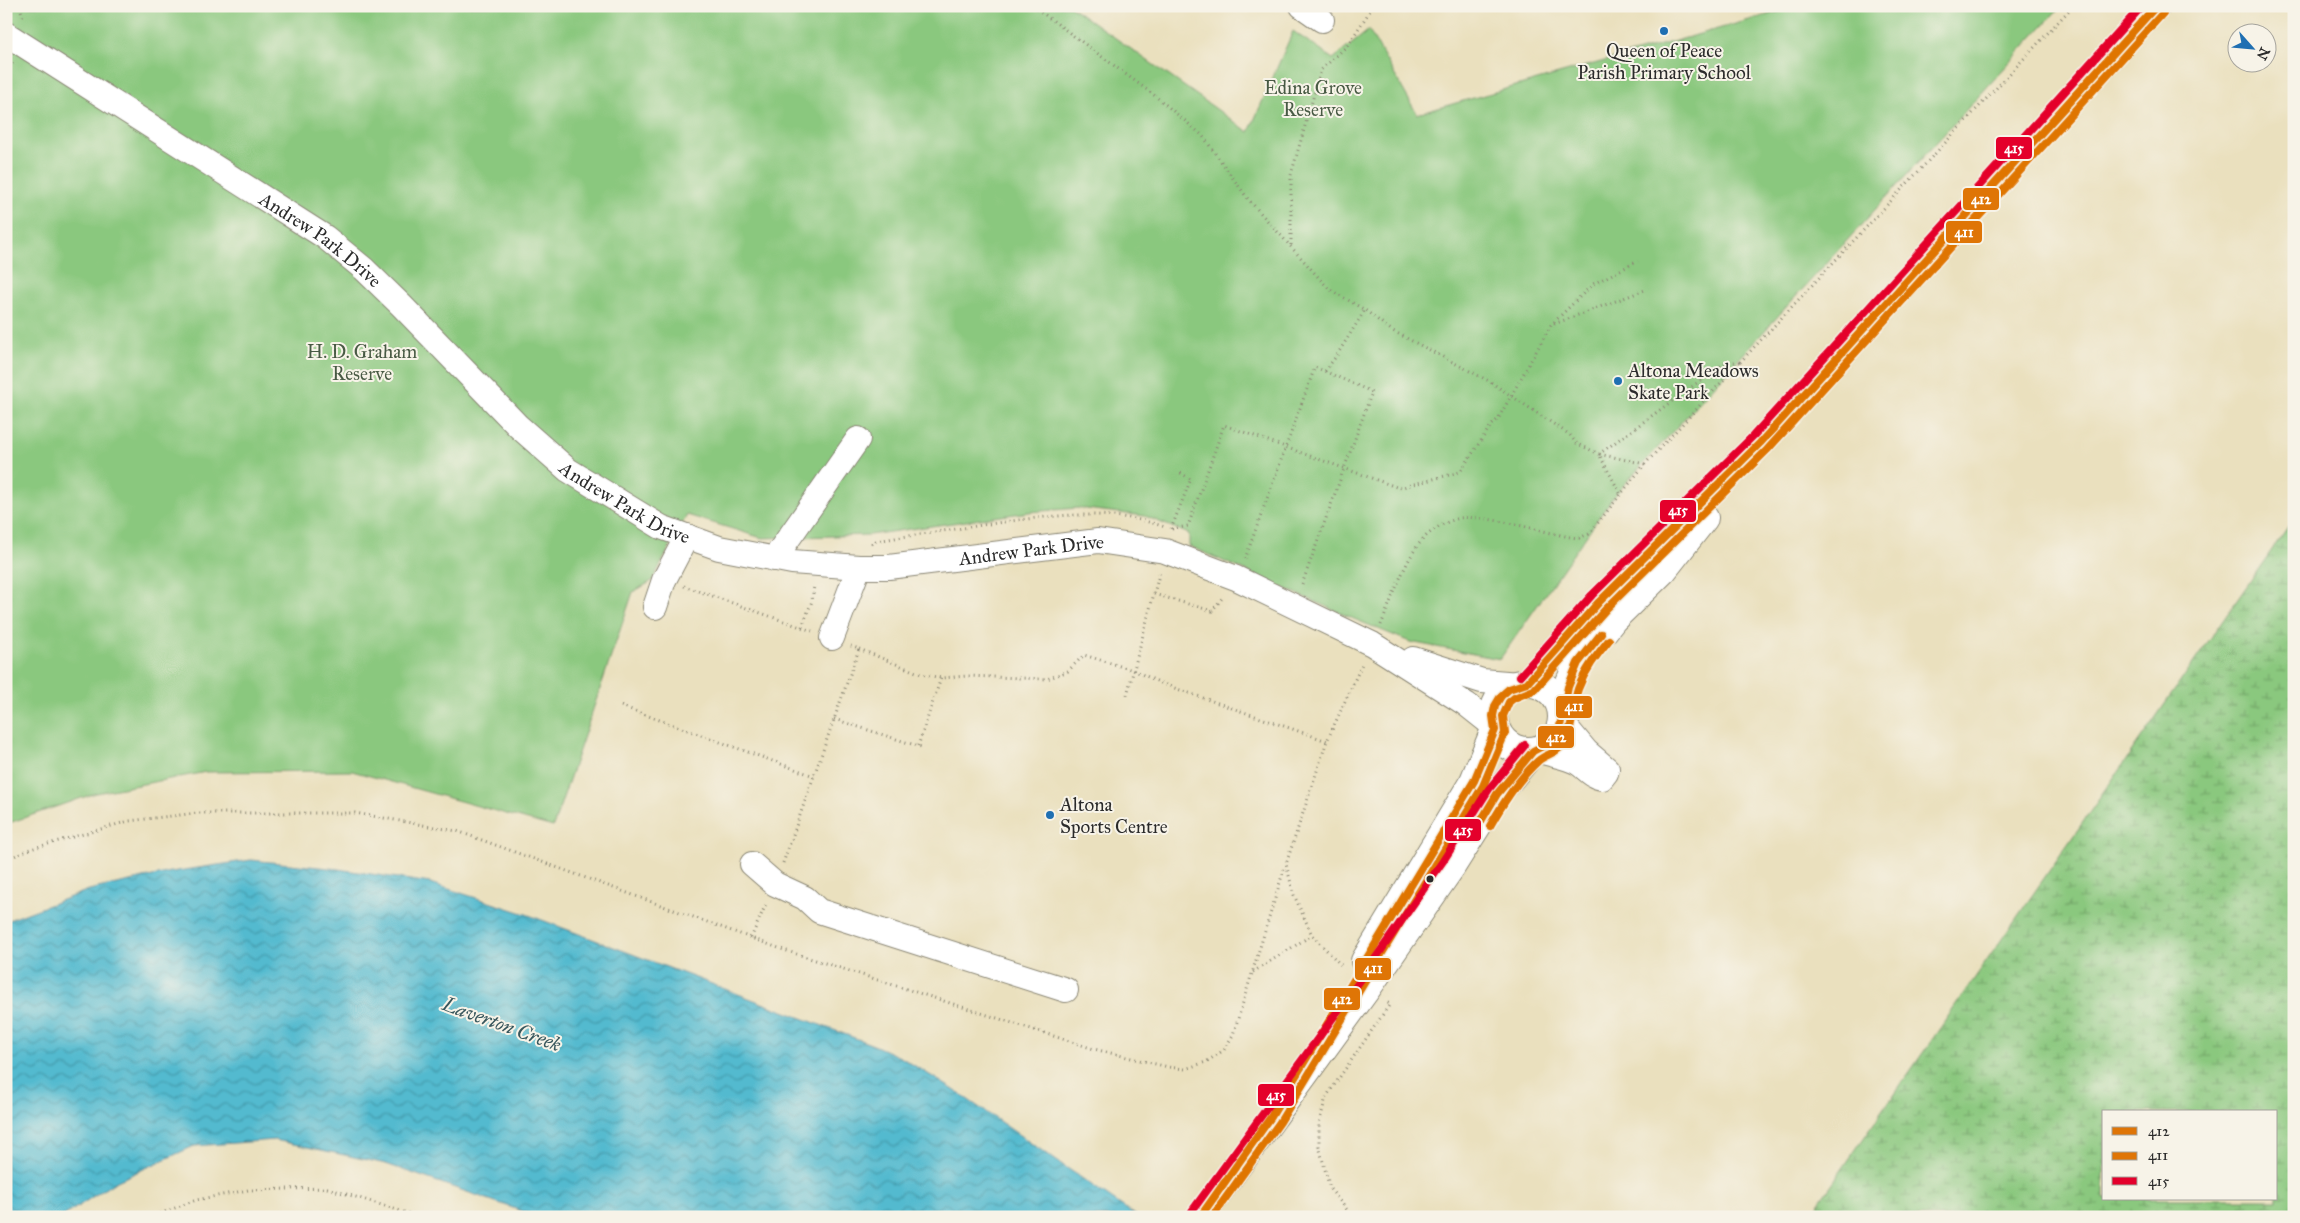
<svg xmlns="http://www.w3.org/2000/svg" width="2300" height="1223" font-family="'IM FELL Great Primer',serif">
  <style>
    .green { fill: #8ac87e; stroke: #5a7a54 }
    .wetland { fill: url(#wetland-marsh); stroke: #5a7a54; fill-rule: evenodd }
    .water { fill: url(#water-waves); stroke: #3e727d }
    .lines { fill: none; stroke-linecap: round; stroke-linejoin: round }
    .minor-casing { stroke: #8a8674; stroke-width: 26 }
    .major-casing { stroke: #8a8674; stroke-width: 30 }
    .path { stroke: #8a8674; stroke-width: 3; stroke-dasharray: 1 4; stroke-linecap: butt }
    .minor { stroke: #fff; stroke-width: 24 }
    .major { stroke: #fff; stroke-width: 28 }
    .bus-1-casing { stroke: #f7f3e8; stroke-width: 11 }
    .bus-2-casing { stroke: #f7f3e8; stroke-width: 11 }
    .bus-3-casing { stroke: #f7f3e8; stroke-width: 11 }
    .bus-1 { stroke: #df7506; stroke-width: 8 }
    .bus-2 { stroke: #df7506; stroke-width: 8 }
    .bus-3 { stroke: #e4002b; stroke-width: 8 }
    .poi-dot { fill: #1f6fb2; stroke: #f7f3e8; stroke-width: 2 }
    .bus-dot { fill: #2b2b2b; stroke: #f7f3e8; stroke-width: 2 }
    .labels { text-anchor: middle; stroke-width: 4; stroke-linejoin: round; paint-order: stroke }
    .poi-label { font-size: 19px; fill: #2b2b2b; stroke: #f7f3e8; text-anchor: start }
    .park-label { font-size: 19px; fill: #485a44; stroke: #f7f3e8 }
    .street-label { font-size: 19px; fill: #2b2b2b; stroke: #f7f3e8 }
    .water-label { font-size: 20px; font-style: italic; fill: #37565c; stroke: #f7f3e8 }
    .line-badge { stroke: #f7f3e8; stroke-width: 2 }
    .badge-label { font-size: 14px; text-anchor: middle; font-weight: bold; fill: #fff }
  </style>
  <defs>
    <pattern id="wetland-marsh" width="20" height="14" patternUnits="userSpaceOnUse" patternTransform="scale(1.25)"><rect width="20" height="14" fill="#8ac87e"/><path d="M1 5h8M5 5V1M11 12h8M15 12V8" fill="none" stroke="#71a367"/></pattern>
    <pattern id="water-waves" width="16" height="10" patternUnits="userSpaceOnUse" patternTransform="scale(1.25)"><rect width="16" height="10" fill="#52bacf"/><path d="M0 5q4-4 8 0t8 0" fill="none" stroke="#4497a8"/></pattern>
  </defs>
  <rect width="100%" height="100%" fill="#f7f3e8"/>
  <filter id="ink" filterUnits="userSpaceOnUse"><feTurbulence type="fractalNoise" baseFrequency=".02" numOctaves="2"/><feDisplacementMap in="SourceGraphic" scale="10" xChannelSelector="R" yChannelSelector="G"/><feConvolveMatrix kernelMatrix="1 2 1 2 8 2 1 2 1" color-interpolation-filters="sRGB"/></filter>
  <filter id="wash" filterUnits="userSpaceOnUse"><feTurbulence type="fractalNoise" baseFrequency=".0096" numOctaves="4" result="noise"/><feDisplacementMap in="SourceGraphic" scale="20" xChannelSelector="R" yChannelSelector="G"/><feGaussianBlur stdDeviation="1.12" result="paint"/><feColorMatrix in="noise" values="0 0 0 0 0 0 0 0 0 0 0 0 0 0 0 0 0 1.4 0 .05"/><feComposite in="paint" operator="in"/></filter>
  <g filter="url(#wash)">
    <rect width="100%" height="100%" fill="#eae0be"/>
    <!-- green -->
    <path class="green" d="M 6,6 L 1070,6 L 1249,132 L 1293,31 L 1333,59 L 1369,30 L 1417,114 L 1799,6 L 2061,6 L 1613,497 L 1500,659 L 1410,642 L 1354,619 L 1189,546 L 1189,534 L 1145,516 L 1078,508 L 1029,512 L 869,535 L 762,538 L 687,515 L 652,581 L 633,592 L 553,827 L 352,771 L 206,772 L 96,793 L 6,824 Z"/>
    <!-- wetland -->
    <path class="wetland" d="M 2294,518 L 2294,1217 L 1809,1217 ZM 2104,1112 L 2276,1112 L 2276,1199 L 2104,1199 Z"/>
    <!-- water -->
    <path class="water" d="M 251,860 L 338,869 L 430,883 L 526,914 L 876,1046 L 902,1058 L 954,1090 L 1138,1217 L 539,1217 L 386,1164 L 275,1140 L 194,1146 L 115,1182 L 62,1217 L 6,1217 L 6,921 L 89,890 L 171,872 Z"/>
  </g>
  <g filter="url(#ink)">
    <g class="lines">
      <!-- minor casing -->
      <g class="minor-casing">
        <g id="minor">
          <path d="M 1302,6 L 1322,20"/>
          <path id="s1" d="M 6,34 L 325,237 L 364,269 L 402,306 L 518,426 L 568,470 L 661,527 L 719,548 L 792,562 L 859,567 L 889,567 L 1098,541 L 1165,551 L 1236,578 L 1372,644 L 1466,704 L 1495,727"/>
          <path d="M 774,559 L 858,439"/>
          <path d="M 655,607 L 664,580 L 687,536"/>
          <path d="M 832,638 L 859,567"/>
          <path d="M 1413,659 L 1482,681 L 1519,684"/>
          <path d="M 1537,750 C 1550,755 1566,756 1578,763 C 1586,768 1592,777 1602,778 L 1606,773 L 1607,769 L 1586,751 L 1561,721"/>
          <path d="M 752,864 L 775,884 L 805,898 L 819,911 L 1066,990"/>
        </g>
      </g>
      <!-- major casing -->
      <g class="major-casing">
        <path id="major" d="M 1527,683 L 1599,602 L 1760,443 L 2156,6
          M1494 717a34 34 0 1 1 68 0a34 34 0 1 1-68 0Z
          M 1562,718 L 1568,687 L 1578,663 L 1613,619 L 1663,570 L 1704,518
          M 1365,961 L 1474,781 L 1495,730
          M 1200,1217 L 1367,988 L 1451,867 L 1497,794 L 1533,751"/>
      </g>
      <!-- path -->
      <path class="path" d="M 20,6 L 23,18
        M 1033,6 L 1154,95 L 1202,135 L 1248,199 L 1329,289 L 1365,310 L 1391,330 L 1489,381 L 1570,435 L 1576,443 L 1599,454 L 1726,362 L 1740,362
        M 6,71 L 13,63
        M 1291,245 L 1291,175 L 1321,70 L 1348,45 L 1373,6
        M 1554,324 L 1645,290
        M 1325,371 L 1337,355 L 1365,310
        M 1620,493 L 1599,454 L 1645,464
        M 1171,529 L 1191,479 L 1177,471
        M 1172,529 L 1188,526 L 1224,425 L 1399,488 L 1460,472 L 1490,427 L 1498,419 L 1551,325 L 1593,284 L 1638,261
        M 871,544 L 876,541 C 913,535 951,530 989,524 C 1048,516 1108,507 1165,527
        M 1245,559 L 1315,367 L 1372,392 L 1301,587
        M 684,586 L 812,631
        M 1154,594 L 1212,611 L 1223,597
        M 1381,625 C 1391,601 1402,569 1416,548 C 1426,533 1443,522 1460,518 C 1484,514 1543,532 1570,537 L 1579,538 L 1589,534 L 1645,464 L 2073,6
        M 802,627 L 812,601 L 814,585
        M 859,649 L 921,674 L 941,678 L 968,676 L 1047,679 L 1068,671 L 1084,655 L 1133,670 L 1163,684 L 1327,741
        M 1127,695 L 1160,571
        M 621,706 L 814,776
        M 834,719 L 921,747
        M 918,746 L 941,678
        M 6,860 L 27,850 L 129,821 L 197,813 L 355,813 L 457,831 L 784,950 L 1094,1049 L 1168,1067 L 1185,1069 L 1206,1062 L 1224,1050 L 1233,1035 L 1285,866
        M 783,863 L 859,649 L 851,646
        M 751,938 L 766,904
        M 1341,965 L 1312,935 L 1294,895 L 1286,864 L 1327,741 L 1362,664
        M 1253,972 L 1312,935
        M 151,1217 L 196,1200 L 248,1190 L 327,1188 L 420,1217
        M 1353,1217 L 1330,1189 L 1319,1146 L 1319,1124 L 1326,1097 L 1390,1004 L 1386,1002"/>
      <!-- minor -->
      <use href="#minor" class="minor"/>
      <!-- major -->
      <use href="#major" class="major"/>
      <!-- bus-1 casing -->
      <g class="bus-1-casing">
        <path id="bus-1" d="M 1481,821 L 1497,794 L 1533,751 L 1554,740 L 1559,731 L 1568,687 L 1578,663 L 1601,634
          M 1200,1217 L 1271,1117 L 1474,781 L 1495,730 L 1493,716 L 1495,706 L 1501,696 L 1509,689 L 1527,683 L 1599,602 L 1760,443 L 2156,6"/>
      </g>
      <!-- bus-2 casing -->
      <g class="bus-2-casing">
        <path id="bus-2" d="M 1490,826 C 1503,803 1518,779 1538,761 C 1545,754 1557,754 1563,744 C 1574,728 1572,707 1578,689 C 1585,670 1596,656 1609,640
          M 1212,1217 L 1280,1122 L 1483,786 L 1505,733 L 1503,716 L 1509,702 L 1514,698 L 1534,690 L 1606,609 L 1767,450 L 2163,13"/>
      </g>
      <!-- bus-3 casing -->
      <g class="bus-3-casing">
        <path id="bus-3" d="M 1520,676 L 1592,595 L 1753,436 L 2142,6
          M 1192,1211 L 1359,982 L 1443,861 L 1489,789 L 1525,745"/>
      </g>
      <!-- bus-1 -->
      <use href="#bus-1" class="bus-1"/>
      <!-- bus-2 -->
      <use href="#bus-2" class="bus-2"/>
      <!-- bus-3 -->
      <use href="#bus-3" class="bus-3"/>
    </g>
  </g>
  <!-- markers -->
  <g class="poi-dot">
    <circle cx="1664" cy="31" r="5"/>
    <circle cx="1618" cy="381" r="5"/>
    <circle cx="1050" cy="815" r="5"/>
  </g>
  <circle class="bus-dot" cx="1430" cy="879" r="4.5"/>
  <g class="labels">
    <!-- poi labels -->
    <g class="poi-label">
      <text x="1664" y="57" text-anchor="middle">Queen of Peace<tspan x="1664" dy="22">Parish Primary School</tspan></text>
      <text x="1628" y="377">Altona Meadows<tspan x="1628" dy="22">Skate Park</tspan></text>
      <text x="1060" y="811">Altona<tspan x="1060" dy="22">Sports Centre</tspan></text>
    </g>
    <!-- park labels -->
    <g class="park-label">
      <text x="1313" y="94">Edina Grove<tspan x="1313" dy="22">Reserve</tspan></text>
      <text x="362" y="358">H. D. Graham<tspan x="362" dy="22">Reserve</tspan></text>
    </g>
    <!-- street labels -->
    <g class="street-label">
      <text dy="7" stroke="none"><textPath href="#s1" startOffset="376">Andrew Park Drive</textPath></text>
      <text dy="7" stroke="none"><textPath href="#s1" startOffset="781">Andrew Park Drive</textPath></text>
      <text dy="7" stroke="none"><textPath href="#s1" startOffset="1201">Andrew Park Drive</textPath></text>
    </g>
    <!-- water labels -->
    <g class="water-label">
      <text transform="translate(502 1024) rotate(20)" y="7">Laverton Creek</text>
    </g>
  </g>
  <g class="line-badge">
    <rect x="1995" y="136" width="38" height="24" rx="5" fill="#e4002b"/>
    <rect x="1962" y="187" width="38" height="24" rx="5" fill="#df7506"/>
    <rect x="1945" y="220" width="38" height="24" rx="5" fill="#df7506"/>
    <rect x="1659" y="499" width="38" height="24" rx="5" fill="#e4002b"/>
    <rect x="1555" y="695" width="38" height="24" rx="5" fill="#df7506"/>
    <rect x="1537" y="725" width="38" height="24" rx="5" fill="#df7506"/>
    <rect x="1444" y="818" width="38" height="24" rx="5" fill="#e4002b"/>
    <rect x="1354" y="957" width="38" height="24" rx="5" fill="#df7506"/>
    <rect x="1323" y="987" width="38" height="24" rx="5" fill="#df7506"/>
    <rect x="1257" y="1083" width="38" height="24" rx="5" fill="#e4002b"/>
  </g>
  <g class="badge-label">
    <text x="2014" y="153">415</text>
    <text x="1981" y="204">412</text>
    <text x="1964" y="237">411</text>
    <text x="1678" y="515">415</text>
    <text x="1574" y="711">411</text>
    <text x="1556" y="742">412</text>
    <text x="1463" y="835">415</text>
    <text x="1373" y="973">411</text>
    <text x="1342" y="1004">412</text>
    <text x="1276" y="1100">415</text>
  </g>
  <!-- margin -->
  <rect width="2300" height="1223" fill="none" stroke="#f7f3e8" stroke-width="25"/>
  <!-- legend -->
  <rect x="2102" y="1110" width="175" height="90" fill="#f7f3e8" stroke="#a5a39c"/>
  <rect x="2112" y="1127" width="25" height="8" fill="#df7506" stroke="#a5a39c"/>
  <text x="2148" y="1136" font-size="15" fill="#2b2b2b">412</text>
  <rect x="2112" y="1152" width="25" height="8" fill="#df7506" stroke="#a5a39c"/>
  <text x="2148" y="1160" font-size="15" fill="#2b2b2b">411</text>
  <rect x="2112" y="1177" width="25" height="8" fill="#e4002b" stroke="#a5a39c"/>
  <text x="2148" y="1186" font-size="15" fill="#2b2b2b">415</text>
  <!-- north arrow -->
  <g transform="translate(2252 48) rotate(117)"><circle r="24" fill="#f7f3e8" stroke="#a5a39c"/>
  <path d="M0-4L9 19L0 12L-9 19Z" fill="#1f6fb2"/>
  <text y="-8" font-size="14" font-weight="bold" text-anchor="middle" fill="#2b2b2b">N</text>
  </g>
</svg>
